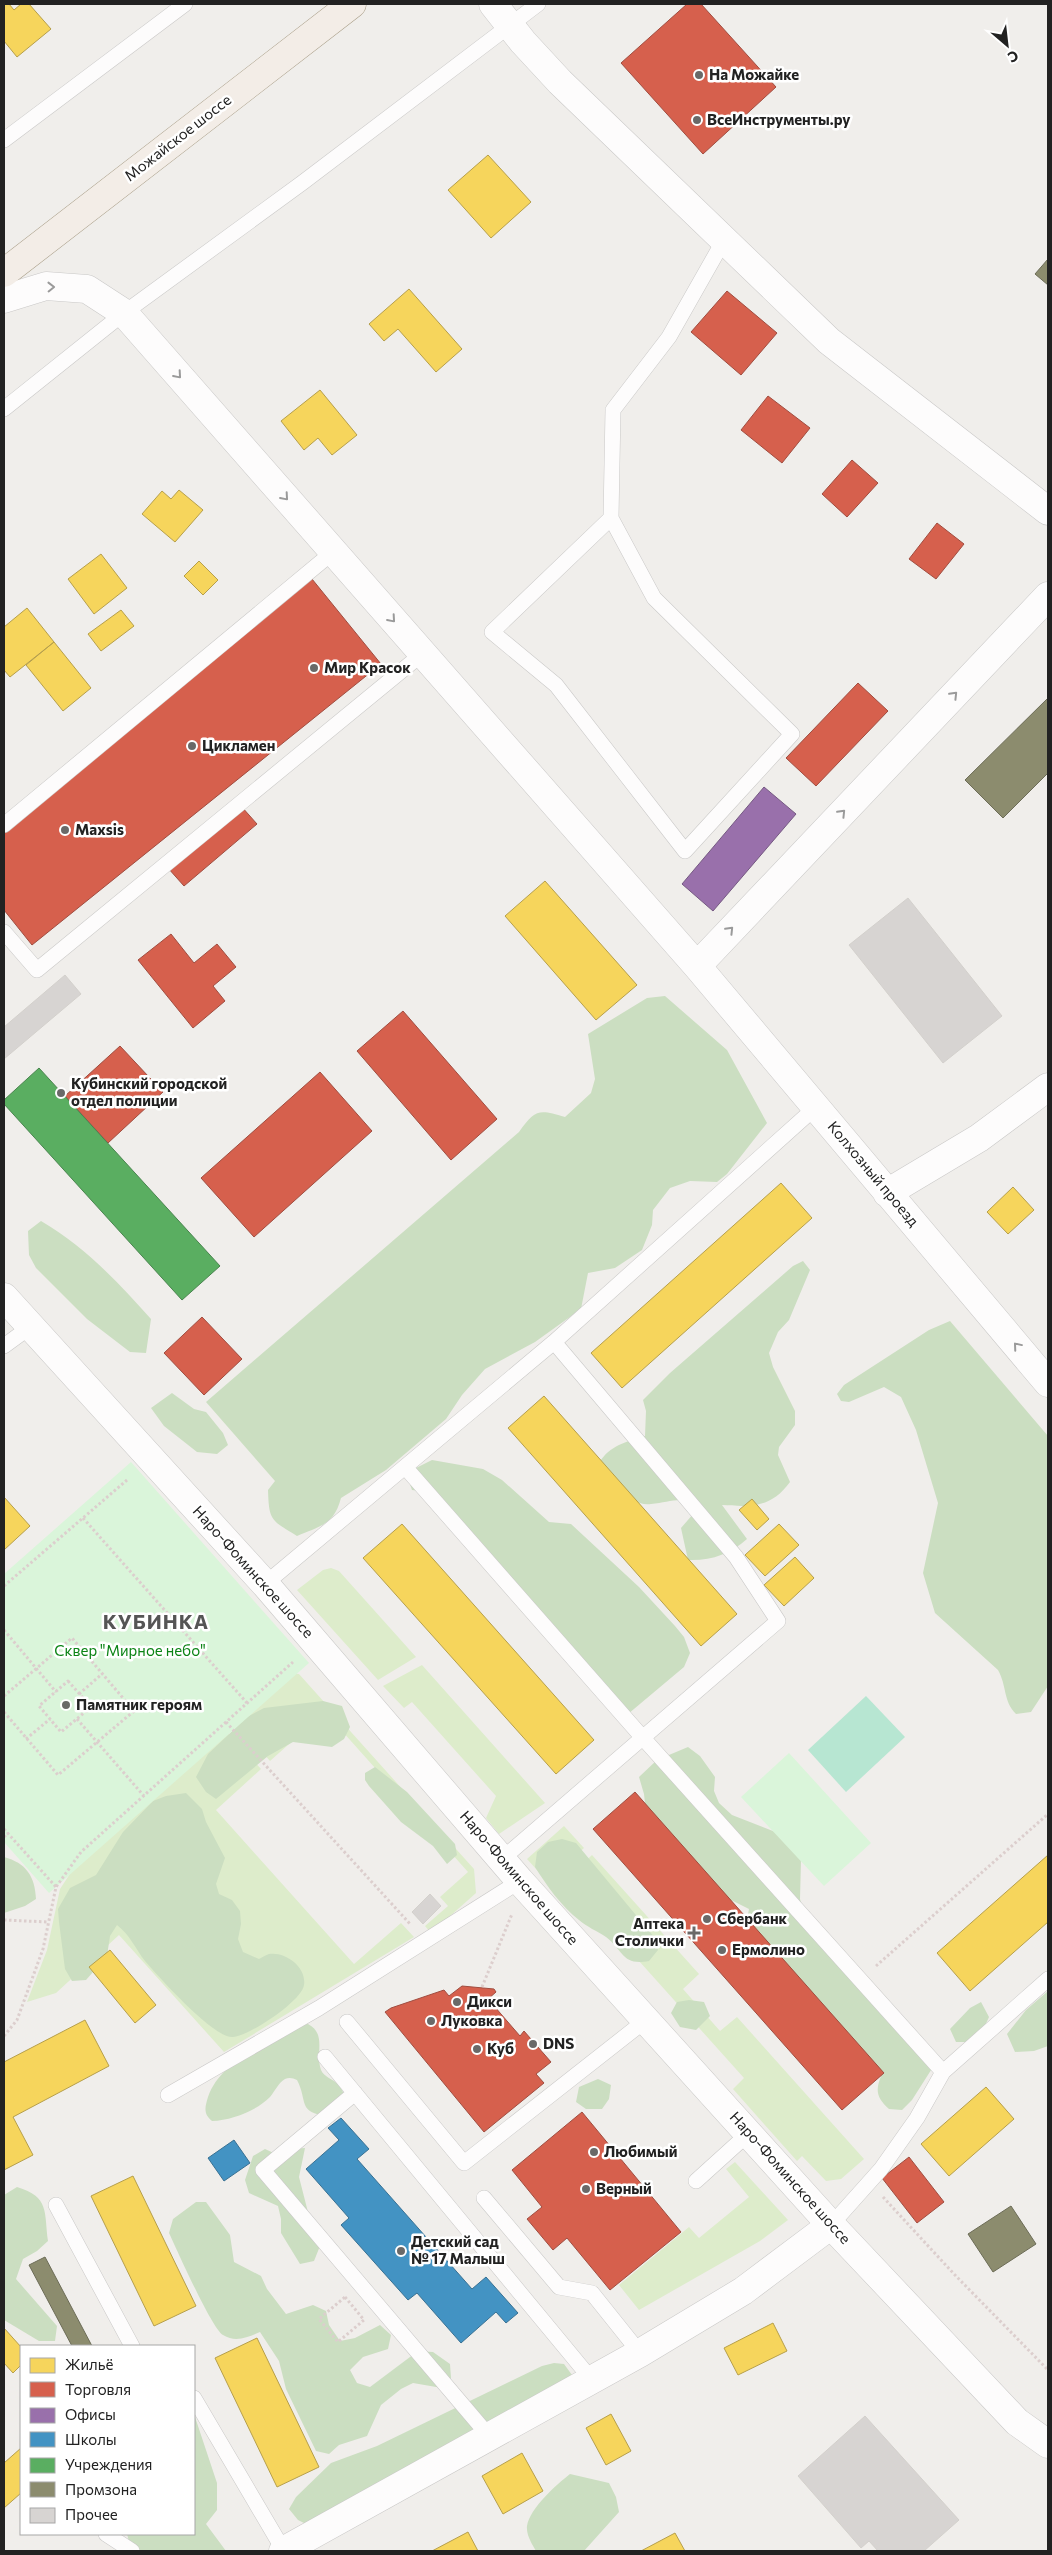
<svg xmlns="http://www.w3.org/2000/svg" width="1052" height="2555" font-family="Commissioner,sans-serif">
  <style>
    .grass { fill: #ddeccb }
    .forest { fill: #cbdec1 }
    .park { fill: #daf5da }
    .pitch { fill: #b7e6d2 }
    .homes { fill: #f6d55c; stroke: #b69f4b }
    .shops { fill: #d6604d; stroke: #a04d40 }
    .offices { fill: #9970ab; stroke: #755982 }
    .schools { fill: #4393c3; stroke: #397193 }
    .public { fill: #5aae61; stroke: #49844e }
    .industry { fill: #8c8c6e; stroke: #6c6c57 }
    .building { fill: #d7d4d2; stroke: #d3d0cc }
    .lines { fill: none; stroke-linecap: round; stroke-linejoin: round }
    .service-casing { stroke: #c9c8c7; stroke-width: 16 }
    .minor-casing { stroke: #c9c8c7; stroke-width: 29 }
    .tertiary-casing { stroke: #c9c8c7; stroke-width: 29 }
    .primary-casing { stroke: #a79c86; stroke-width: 29 }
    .path { stroke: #dccecd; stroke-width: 3; stroke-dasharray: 2.5 2.5; stroke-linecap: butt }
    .service { stroke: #fdfcfc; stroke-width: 15 }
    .minor { stroke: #fdfcfc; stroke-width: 28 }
    .tertiary { stroke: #fdfcfc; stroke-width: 28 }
    .primary { stroke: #f3ede7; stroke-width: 28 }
    .oneway { stroke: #9a9a9a }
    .poi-dot { fill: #6a6968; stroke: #fff; stroke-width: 2 }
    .labels { text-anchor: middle; stroke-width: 5; stroke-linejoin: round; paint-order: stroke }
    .poi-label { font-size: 15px; font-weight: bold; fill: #222; stroke: #fff; text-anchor: start }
    .street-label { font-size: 15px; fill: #222; stroke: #fff }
    .park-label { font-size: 15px; fill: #0c8416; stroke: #fff }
    .district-label { font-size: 20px; font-weight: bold; letter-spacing: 1px; fill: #555; stroke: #fff }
  </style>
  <rect width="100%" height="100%" fill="#f0eeeb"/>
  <!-- grass -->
  <path class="grass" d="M 331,1568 L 339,1571 L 416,1657 L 378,1680 L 297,1590 L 323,1570 Z
    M 422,1665 L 545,1803 L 499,1834 L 486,1818 L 496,1796 L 412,1702 L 404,1708 L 383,1686 Z
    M 285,1673 L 299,1674 L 474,1869 L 476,1893 L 431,1933 L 425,1926 L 448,1906 L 440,1897 L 468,1872 L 325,1712 L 270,1761 L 233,1719 Z
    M 224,1728 L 261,1769 L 216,1810 L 354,1964 L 401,1923 L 414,1937 L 224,2052 L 119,1935 L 56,1993 L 27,2002 L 47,1950 L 60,1889 L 85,1851 Z
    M 564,1826 L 584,1848 L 547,1881 L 527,1859 Z
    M 592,1855 L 699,1974 L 683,1989 L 720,2031 L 737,2017 L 864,2159 L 841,2179 L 826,2181 L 802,2156 L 797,2161 L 733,2089 L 744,2078 L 578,1893 L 555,1890 Z
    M 735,2162 L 788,2220 L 760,2241 L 639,2310 L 619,2285 L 689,2227 L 699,2238 L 749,2197 L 726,2169 Z"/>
  <!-- forest -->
  <path class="forest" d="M 665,996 L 727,1050 L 767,1123 L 727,1174 L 717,1182 L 690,1181 L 670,1188 L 653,1210 L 652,1225 L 642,1250 L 615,1268 L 588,1273 L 581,1309 L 535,1342 L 485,1369 L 462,1395 L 446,1419 L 386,1470 L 341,1498 C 334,1525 320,1526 297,1536 C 271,1520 269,1521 268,1490 L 275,1481 L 206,1402 L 519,1132 C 535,1109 539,1109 565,1117 L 591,1093 L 595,1079 L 588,1034 L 647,998 Z
    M 41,1221 C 84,1246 118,1282 151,1319 L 146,1353 L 130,1352 L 87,1319 L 36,1268 L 29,1255 L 28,1231 Z
    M 803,1261 L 810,1270 L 789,1320 L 778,1332 L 769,1353 L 773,1367 L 795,1411 L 795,1425 L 779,1447 L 778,1455 L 790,1482 C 771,1508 752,1507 722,1505 L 747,1539 C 730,1554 711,1561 688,1560 L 681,1528 L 694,1513 L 690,1501 C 675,1498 666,1503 651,1504 C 628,1507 612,1478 599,1463 C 610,1445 626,1442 645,1436 L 646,1411 L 643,1400 L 670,1373 L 793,1266 Z
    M 950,1321 L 1048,1436 L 1048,1686 L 1031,1712 L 1016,1714 C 1003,1701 1007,1686 998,1670 L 935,1613 L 923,1573 L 938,1503 L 916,1430 L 901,1397 L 884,1387 L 849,1402 L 841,1401 L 837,1394 L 844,1385 L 929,1330 Z
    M 172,1393 L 194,1409 L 206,1412 L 223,1433 L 228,1445 L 217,1454 L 197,1452 L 164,1426 L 151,1408 Z
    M 432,1460 L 483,1469 L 502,1480 L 549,1522 L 571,1524 L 639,1587 L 675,1626 L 684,1637 L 690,1653 L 684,1667 L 628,1714 L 428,1492 L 412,1490 L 406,1473 Z
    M 323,1701 L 342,1706 L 350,1727 L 344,1739 L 332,1747 L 293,1742 L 268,1756 L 216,1799 L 206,1792 L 196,1777 L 208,1754 L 247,1717 L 264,1708 Z
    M 688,1747 L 700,1756 L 715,1777 L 714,1791 L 719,1803 L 732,1815 L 778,1833 L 801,1860 L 800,1899 L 804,1913 L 933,2067 L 912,2100 L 902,2110 L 889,2109 C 876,2097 875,2090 882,2074 L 746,1925 L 749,1909 L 721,1895 L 646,1813 L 644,1794 L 639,1777 L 657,1760 Z
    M 375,1767 L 407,1792 L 455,1844 L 457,1855 L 447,1864 L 433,1846 L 401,1822 L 369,1786 L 365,1780 L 365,1773 Z
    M 186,1793 L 202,1809 L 206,1822 L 225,1858 L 216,1884 L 219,1894 L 232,1900 L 240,1911 L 241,1924 L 238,1939 L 243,1952 L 259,1959 C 261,1958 266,1955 269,1954 C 285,1951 307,1967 304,1985 C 302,2001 249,2036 233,2037 C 214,2039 158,1976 145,1961 C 135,1948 130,1935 117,1925 L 110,1936 L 107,1956 L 86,1980 L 72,1981 L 65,1969 L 59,1922 L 58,1909 L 70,1888 L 96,1875 L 123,1832 L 153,1801 L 166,1796 Z
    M 562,1839 L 576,1843 L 655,1938 L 658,1950 L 649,1961 C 622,1966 624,1951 606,1937 C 597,1931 587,1927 579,1920 C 561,1906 547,1886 535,1867 L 537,1852 L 548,1842 Z
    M 4,1857 C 26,1863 35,1876 36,1899 L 25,1906 L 4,1913 Z
    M 1048,1991 L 1048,2046 L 1034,2051 L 1015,2052 L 1007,2034 L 1026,2010 Z
    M 689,2000 L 704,2002 L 710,2016 L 696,2030 L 680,2027 L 671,2013 L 677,2002 Z
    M 981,2002 L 989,2017 L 980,2037 L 968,2042 L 956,2042 L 950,2029 L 970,2008 Z
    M 308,2024 C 327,2034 315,2053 321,2070 C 324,2077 333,2079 339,2085 C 342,2089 344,2094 346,2099 L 328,2116 C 297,2113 308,2101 297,2080 C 293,2078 289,2077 285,2079 C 279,2082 275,2091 270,2097 C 256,2111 232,2120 212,2121 C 203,2114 205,2107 208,2097 C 221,2060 268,2043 300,2025 Z
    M 598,2079 L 611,2085 L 609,2099 L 602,2109 L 586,2109 L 576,2102 L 579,2087 Z
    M 305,2148 L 299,2177 L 310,2220 L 320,2246 L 314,2261 L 300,2264 L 281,2233 L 281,2219 L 278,2206 L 249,2193 L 245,2180 L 253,2156 L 265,2149 L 278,2155 L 291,2149 Z
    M 17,2187 C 50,2197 44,2212 48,2241 L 37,2251 L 23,2259 L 16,2279 L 57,2326 L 55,2341 L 39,2341 L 4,2320 L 4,2195 Z
    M 196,2202 L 206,2202 L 230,2235 L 234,2262 L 261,2276 L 267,2289 L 286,2314 L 313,2305 L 326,2311 L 329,2325 L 340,2341 L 355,2338 L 380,2325 L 391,2335 L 388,2349 L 363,2357 L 350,2370 L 357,2383 L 370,2387 L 418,2351 L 433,2352 L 450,2364 L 451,2378 L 442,2388 L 413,2383 L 401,2389 L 381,2405 L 367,2436 L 339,2445 L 329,2454 L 316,2451 L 286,2389 L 279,2361 L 260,2332 C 248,2337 236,2343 223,2335 C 212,2329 177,2250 169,2233 L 173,2219 Z
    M 554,2363 L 564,2364 L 572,2375 L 574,2387 L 310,2526 L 298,2520 L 289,2509 L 296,2497 L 331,2463 L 377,2446 L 542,2366 Z
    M 194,2414 L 217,2483 L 217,2510 L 206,2524 L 226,2551 L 125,2551 L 130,2545 L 127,2534 L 194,2534 Z
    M 570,2474 L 609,2483 L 616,2497 L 619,2512 L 584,2551 L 536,2551 C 532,2544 526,2535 527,2526 C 530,2508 556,2485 570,2474 Z"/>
  <!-- park -->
  <path class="park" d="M 131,1462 L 309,1663 L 49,1893 L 4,1842 L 4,1574 Z
    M 789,1753 L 871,1843 L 824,1886 L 741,1797 Z"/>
  <!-- pitch -->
  <path class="pitch" d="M 866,1696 L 905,1737 L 846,1792 L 808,1750 Z"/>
  <!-- homes -->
  <path class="homes" d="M 4,4 L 9,4 L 14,10 L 21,4 L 29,4 L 51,29 L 17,57 L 4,41 Z
    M 488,155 L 531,202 L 491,238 L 448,190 Z
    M 409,289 L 462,349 L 436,372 L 398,329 L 384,341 L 369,324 Z
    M 320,390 L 357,435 L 332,455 L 318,438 L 304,450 L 281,421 Z
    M 179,490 L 203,510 L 175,542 L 142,514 L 162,491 L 171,499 Z
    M 101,554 L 127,588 L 94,614 L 68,579 Z
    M 199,561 L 218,580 L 203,595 L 184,576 Z
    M 27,608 L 54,642 L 10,677 L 4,670 L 4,627 Z
    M 121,610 L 134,626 L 101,651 L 88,634 Z
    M 54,642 L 91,688 L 63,711 L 26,665 Z
    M 545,881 L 637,985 L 596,1020 L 505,916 Z
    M 781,1183 L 812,1218 L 622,1388 L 591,1353 Z
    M 1013,1187 L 1034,1210 L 1008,1234 L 987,1212 Z
    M 544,1396 L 737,1614 L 701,1646 L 508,1428 Z
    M 4,1497 L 30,1526 L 4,1550 Z
    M 752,1499 L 769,1519 L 757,1530 L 739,1510 Z
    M 402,1524 L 594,1740 L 556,1774 L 363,1558 Z
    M 779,1524 L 799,1545 L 765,1576 L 745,1555 Z
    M 795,1557 L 814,1578 L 784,1606 L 764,1585 Z
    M 1048,1855 L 1048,1922 L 970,1991 L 937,1953 Z
    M 110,1950 L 156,2005 L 135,2023 L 89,1967 Z
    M 85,2020 L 109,2066 L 13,2117 L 33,2155 L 4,2170 L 4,2062 Z
    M 986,2087 L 1014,2119 L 949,2176 L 921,2144 Z
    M 133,2176 L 196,2306 L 154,2326 L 91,2196 Z
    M 773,2323 L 787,2351 L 738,2375 L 724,2348 Z
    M 4,2328 L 21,2347 L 21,2365 L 13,2373 L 4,2363 Z
    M 257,2338 L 319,2467 L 277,2487 L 215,2358 Z
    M 611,2414 L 631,2451 L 606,2465 L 586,2428 Z
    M 21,2448 L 21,2493 L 4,2508 L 4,2463 Z
    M 522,2453 L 543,2491 L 503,2514 L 482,2476 Z
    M 468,2532 L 478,2551 L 432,2551 Z
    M 675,2533 L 685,2551 L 641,2551 Z"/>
  <!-- shops -->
  <path class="shops" d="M 687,4 L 701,4 L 776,87 L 703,154 L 621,63 Z
    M 727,291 L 777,333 L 741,375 L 691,332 Z
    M 768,396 L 810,428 L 782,463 L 741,430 Z
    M 852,460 L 878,483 L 847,517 L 822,494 Z
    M 937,523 L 964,544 L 936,579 L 909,559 Z
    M 312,579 L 381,664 L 32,945 L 4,910 L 4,828 Z
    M 858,683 L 888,711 L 816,786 L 786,758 Z
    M 241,806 L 257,824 L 184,886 L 168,868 Z
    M 171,934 L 194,963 L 217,944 L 236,967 L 213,986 L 225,1001 L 193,1028 L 138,960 Z
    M 403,1011 L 497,1119 L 451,1160 L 357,1051 Z
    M 120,1046 L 163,1092 L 108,1143 L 65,1096 Z
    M 320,1072 L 372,1131 L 254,1237 L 201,1178 Z
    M 202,1317 L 242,1359 L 204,1395 L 164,1353 Z
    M 635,1792 L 884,2073 L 842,2110 L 593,1829 Z
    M 462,1986 L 494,1989 L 496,1992 L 488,1999 L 520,2036 L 524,2031 L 551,2062 L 536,2074 L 544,2083 L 484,2132 L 385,2012 L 391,2008 L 444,1990 L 449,1996 Z
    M 582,2112 L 681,2232 L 610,2290 L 567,2238 L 553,2250 L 527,2219 L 542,2207 L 512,2170 Z
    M 909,2157 L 944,2202 L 917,2223 L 882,2178 Z"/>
  <!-- offices -->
  <path class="offices" d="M 764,787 L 796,814 L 713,911 L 682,884 Z"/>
  <!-- schools -->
  <path class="schools" d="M 341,2118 L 369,2149 L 357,2159 L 472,2289 L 486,2277 L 518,2313 L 506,2323 L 496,2312 L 461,2343 L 417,2293 L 408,2300 L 341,2225 L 349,2218 L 306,2169 L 339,2140 L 328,2128 Z
    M 234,2140 L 250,2163 L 224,2181 L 208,2158 Z"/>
  <!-- public -->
  <path class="public" d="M 39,1068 L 220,1266 L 182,1300 L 4,1104 L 4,1100 Z"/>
  <!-- industry -->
  <path class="industry" d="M 1048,259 L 1048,285 L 1035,274 Z
    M 1048,698 L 1048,773 L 1003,818 L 965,780 Z
    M 1011,2206 L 1036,2244 L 993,2272 L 968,2234 Z
    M 45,2257 L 92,2346 L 72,2346 L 29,2265 Z"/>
  <!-- building -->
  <path class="building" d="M 908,898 L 1002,1016 L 943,1063 L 849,945 Z
    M 65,975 L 81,994 L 4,1059 L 4,1027 Z
    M 430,1894 L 441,1906 L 423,1924 L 412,1912 Z
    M 865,2416 L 959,2520 L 924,2551 L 878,2551 L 869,2541 L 861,2548 L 798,2476 Z"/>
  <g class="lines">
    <!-- service casing -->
    <g class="service-casing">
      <path id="service" d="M 4,140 L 185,4
        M 4,409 L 124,313 L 302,183 L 538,4
        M 611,518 L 654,598 L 792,734 L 685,851 L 556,685 L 492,632 L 611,518 L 613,410 L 669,337 L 724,240
        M 4,825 L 333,552
        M 4,932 L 37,970 L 422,654
        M 554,1342 L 816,1107
        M 4,1346 L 30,1327
        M 405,1467 L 643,1738 L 943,2072 L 917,2118 L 881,2169 L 831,2225
        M 265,1584 L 554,1342 L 736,1557 L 778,1621 L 502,1859
        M 347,2022 L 464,2163 L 646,2020
        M 325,2057 L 592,2380
        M 943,2072 L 1048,1979
        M 355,2093 L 263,2170 L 489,2436
        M 168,2095 L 319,2008 L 520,1881
        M 696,2181 L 749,2133
        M 484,2198 L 559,2287 L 592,2293 L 640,2353
        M 56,2205 L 132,2346
        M 194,2398 L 284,2551
        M 106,2534 L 132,2551"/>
    </g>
    <!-- minor casing -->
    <g class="minor-casing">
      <path id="minor" d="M 493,4 L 523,42 L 560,82 L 829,341 L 1048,511
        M 4,299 L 46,286 L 87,289 L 124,313 L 697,966 L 1048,1383
        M 697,966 L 1048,596
        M 887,1193 L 979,1138 L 1048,1087
        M 283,2551 L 640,2353 L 743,2291 L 831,2225"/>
    </g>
    <!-- tertiary casing -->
    <g class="tertiary-casing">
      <path id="tertiary" d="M 4,1297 L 265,1584 L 520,1881 L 831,2225 L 1017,2422 L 1048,2444"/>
    </g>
    <!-- primary casing -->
    <g class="primary-casing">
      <path id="primary" d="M 4,273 L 352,4"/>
    </g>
    <!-- path -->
    <path class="path" d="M 83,1518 L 247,1703
      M 4,1586 L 127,1480
      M 4,1630 L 56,1692
      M 68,1681 L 91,1707 L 61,1732 L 39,1706 Z
      M 79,1694 L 102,1674
      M 4,1696 L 72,1638 L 134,1711 L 58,1775 L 4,1712
      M 77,1719 L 144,1796
      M 226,1722 L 411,1925
      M 26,1739 L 50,1719
      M 4,1829 L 56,1887
      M 4,1837 L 8,1833
      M 4,1920 L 48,1922
      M 876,1966 L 1048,1814
      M 482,1987 L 512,1914
      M 4,2036 L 17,2020 L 43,1949 L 56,1887 L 81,1852 L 293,1662
      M 883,2197 L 954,2274 L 1048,2370
      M 345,2297 L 364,2320 L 338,2342 L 319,2319 Z"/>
    <!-- service -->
    <use href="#service" class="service"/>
    <!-- minor -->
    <use href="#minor" class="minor"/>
    <!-- tertiary -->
    <use href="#tertiary" class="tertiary"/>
    <!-- primary -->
    <use href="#primary" class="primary"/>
  </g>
  <!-- one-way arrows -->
  <defs><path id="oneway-chevron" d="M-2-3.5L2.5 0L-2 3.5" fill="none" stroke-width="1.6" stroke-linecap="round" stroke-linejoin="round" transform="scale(1.25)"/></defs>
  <g class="oneway">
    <use href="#oneway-chevron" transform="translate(51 287) rotate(-1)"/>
    <use href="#oneway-chevron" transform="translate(178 375) rotate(49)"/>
    <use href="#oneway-chevron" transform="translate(285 497) rotate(49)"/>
    <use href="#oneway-chevron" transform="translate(392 619) rotate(49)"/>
    <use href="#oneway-chevron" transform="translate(954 695) rotate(-46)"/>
    <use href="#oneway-chevron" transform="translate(842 813) rotate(-46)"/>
    <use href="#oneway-chevron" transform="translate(730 930) rotate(-46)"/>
    <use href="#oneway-chevron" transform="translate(1017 1346) rotate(-130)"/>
  </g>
  <!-- markers -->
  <g class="poi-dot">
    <circle cx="699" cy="75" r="5"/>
    <circle cx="697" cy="120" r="5"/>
    <circle cx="314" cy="668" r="5"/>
    <circle cx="192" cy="746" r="5"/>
    <circle cx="65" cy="830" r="5"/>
    <circle cx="61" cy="1093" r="5"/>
    <circle cx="66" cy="1705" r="5"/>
    <circle cx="707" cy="1919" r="5"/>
    <path d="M691.5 1925.5h5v5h5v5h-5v5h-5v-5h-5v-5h5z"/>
    <circle cx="722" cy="1950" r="5"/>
    <circle cx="457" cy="2002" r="5"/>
    <circle cx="431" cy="2021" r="5"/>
    <circle cx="533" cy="2044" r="5"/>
    <circle cx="477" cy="2049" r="5"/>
    <circle cx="594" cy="2152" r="5"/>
    <circle cx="586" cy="2189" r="5"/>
    <circle cx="401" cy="2251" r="5"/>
  </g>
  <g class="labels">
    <!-- poi labels -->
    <g class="poi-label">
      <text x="709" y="80">На Можайке</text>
      <text x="707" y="125">ВсеИнструменты.ру</text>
      <text x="324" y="673">Мир Красок</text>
      <text x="202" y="751">Цикламен</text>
      <text x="75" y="835">Maxsis</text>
      <text x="71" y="1089">Кубинский городской<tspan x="71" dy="17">отдел полиции</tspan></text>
      <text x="76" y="1710">Памятник героям</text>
      <text x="717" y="1924">Сбербанк</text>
      <text x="684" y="1929" text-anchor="end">Аптека<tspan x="684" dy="17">Столички</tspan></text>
      <text x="732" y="1955">Ермолино</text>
      <text x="467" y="2007">Дикси</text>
      <text x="441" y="2026">Луковка</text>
      <text x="543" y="2049">DNS</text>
      <text x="487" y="2054">Куб</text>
      <text x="604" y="2157">Любимый</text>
      <text x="596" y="2194">Верный</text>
      <text x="411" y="2247">Детский сад<tspan x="411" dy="17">№ 17 Малыш</tspan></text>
    </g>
    <!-- street labels -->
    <g class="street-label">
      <text transform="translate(178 138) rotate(-38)" y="5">Можайское шоссе</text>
      <text transform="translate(873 1174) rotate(50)" y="5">Колхозный проезд</text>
      <text transform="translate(253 1572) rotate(48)" y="5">Наро-Фоминское шоссе</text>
      <text transform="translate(519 1878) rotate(49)" y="5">Наро-Фоминское шоссе</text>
      <text transform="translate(790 2178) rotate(48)" y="5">Наро-Фоминское шоссе</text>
    </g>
    <!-- park labels -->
    <g class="park-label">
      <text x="130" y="1656">Сквер "Мирное небо"</text>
    </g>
    <!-- district labels -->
    <g class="district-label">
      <text x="156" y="1629">КУБИНКА</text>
    </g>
  </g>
  <!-- border -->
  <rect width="1052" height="2555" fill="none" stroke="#222222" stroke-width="10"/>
  <!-- legend -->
  <rect x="20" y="2345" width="175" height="190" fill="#ffffff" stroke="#a7a7a7"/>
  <rect x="30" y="2358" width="25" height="15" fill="#f6d55c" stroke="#a7a7a7"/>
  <text x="65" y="2370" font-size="15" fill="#222222">Жильё</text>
  <rect x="30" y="2382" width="25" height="15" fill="#d6604d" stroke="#a7a7a7"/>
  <text x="65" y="2395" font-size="15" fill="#222222">Торговля</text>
  <rect x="30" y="2408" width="25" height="15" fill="#9970ab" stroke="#a7a7a7"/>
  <text x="65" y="2420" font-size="15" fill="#222222">Офисы</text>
  <rect x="30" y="2432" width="25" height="15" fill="#4393c3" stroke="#a7a7a7"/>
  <text x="65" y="2445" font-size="15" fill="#222222">Школы</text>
  <rect x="30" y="2458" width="25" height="15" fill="#5aae61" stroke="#a7a7a7"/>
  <text x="65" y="2470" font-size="15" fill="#222222">Учреждения</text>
  <rect x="30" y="2482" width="25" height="15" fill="#8c8c6e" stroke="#a7a7a7"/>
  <text x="65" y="2495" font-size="15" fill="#222222">Промзона</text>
  <rect x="30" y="2508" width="25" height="15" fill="#d7d4d2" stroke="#a7a7a7"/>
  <text x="65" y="2520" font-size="15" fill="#222222">Прочее</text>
  <!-- north arrow -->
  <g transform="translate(1007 45) rotate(152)" stroke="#ffffff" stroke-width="4" paint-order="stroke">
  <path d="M0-4L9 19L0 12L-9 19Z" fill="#222222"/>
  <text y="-8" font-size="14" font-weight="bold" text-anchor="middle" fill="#222222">С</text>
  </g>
</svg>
